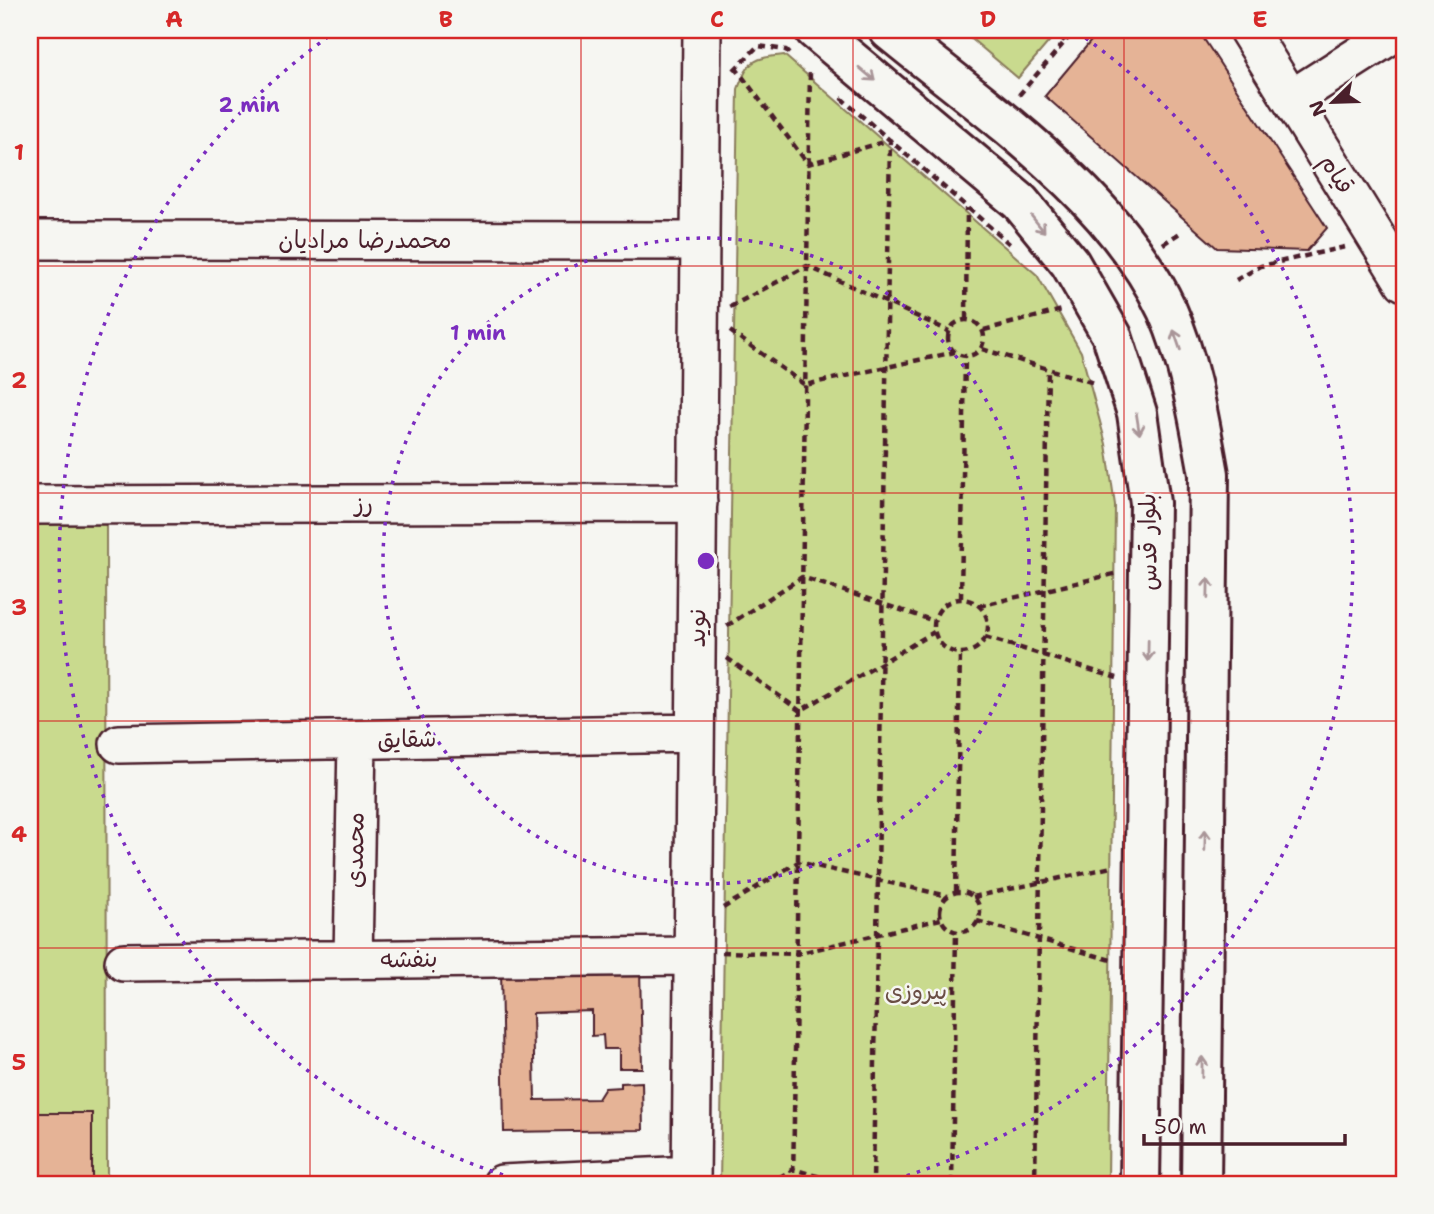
<svg xmlns="http://www.w3.org/2000/svg" width="1434" height="1214" font-family="'Shantell Sans','Playpen Sans Arabic',sans-serif">
  <style>
    .green { fill: #c9da8e; stroke: #8a7c5c; stroke-width: 2 }
    .building { fill: #e5b396; stroke: #4a1f2b; stroke-width: 2 }
    .lines { fill: none; stroke-linecap: round; stroke-linejoin: round }
    .minor-casing { stroke: #4a1f2b; stroke-width: 42 }
    .major-casing { stroke: #4a1f2b; stroke-width: 44 }
    .path { stroke: #4a1f2b; stroke-width: 4.5; stroke-dasharray: 7 5; stroke-linecap: butt }
    .minor { stroke: #f6f6f2; stroke-width: 37 }
    .major { stroke: #f6f6f2; stroke-width: 38 }
    .oneway { stroke: #a99598 }
    .grid { fill: none; stroke: #d62828; stroke-width: 2; stroke-opacity: 0.55 }
    .ring { fill: none; stroke: #7b2cbf; stroke-width: 3.5; stroke-dasharray: 3.5 7 }
    .labels { text-anchor: middle; stroke-width: 5; stroke-linejoin: round; paint-order: stroke }
    .street-label { font-size: 24px; fill: #4a1f2b; stroke: #f6f6f2 }
    .park-label { font-size: 24px; fill: #6a4e44; stroke: #f6f6f2 }
    .centre { fill: #7b2cbf; stroke: #f6f6f2; stroke-width: 3.5 }
    .ring-label { font-size: 21px; text-anchor: middle; font-weight: bold; fill: #7b2cbf; stroke: #f6f6f2; stroke-width: 5; stroke-linejoin: round; paint-order: stroke }
    .neatline { fill: none; stroke: #d62828; stroke-width: 2.5 }
    .grid-label { font-size: 23px; text-anchor: middle; font-weight: bold; fill: #d62828 }
  </style>
  <rect width="100%" height="100%" fill="#f6f6f2"/>
  <filter id="ink" filterUnits="userSpaceOnUse"><feTurbulence type="fractalNoise" baseFrequency=".0143" numOctaves="2"/><feDisplacementMap in="SourceGraphic" scale="14" xChannelSelector="R" yChannelSelector="G"/><feConvolveMatrix kernelMatrix="1 2 1 2 8 2 1 2 1" color-interpolation-filters="sRGB"/></filter>
  <g filter="url(#ink)">
    <!-- green -->
    <path class="green" d="M 961,30 L 1059,30 L 1018,78 Z
      M 784,55 L 1037,275 L 1081,352 L 1106,444 L 1115,505 L 1108,1184 L 720,1184 L 738,89 C 748,60 754,58 784,55 Z
      M 106,519 L 107,1184 L 30,1184 L 30,520 Z"/>
    <!-- building -->
    <path class="building" d="M 1100,30 L 1198,30 L 1327,228 L 1307,251 L 1217,248 L 1045,96 Z
      M 640,967 L 642,1068 L 619,1068 L 619,1049 L 604,1049 L 603,1035 L 592,1036 L 592,1011 L 533,1013 L 535,1100 L 598,1099 L 605,1088 L 621,1087 L 621,1083 L 642,1082 L 643,1130 L 504,1132 L 501,969 Z
      M 30,1113 L 92,1113 L 92,1184 L 30,1184 Z"/>
    <g class="lines">
      <!-- minor casing -->
      <g class="minor-casing">
        <path id="minor" d="M 1248,30 L 1404,282
          M 1291,99 L 1399,30
          M 30,240 L 700,241
          M 30,505 L 698,503
          M 119,744 L 695,733
          M 353,959 L 357,740
          M 124,962 L 693,956
          M 502,1184 L 691,1175
          M 691,1184 L 702,30"/>
      </g>
      <!-- major casing -->
      <g class="major-casing">
        <path id="major" d="M 815,30 L 1020,202 L 1070,263 L 1112,336 L 1137,413 L 1150,503 L 1140,1184
          M 889,30 C 986,110 1113,194 1167,310 C 1190,362 1199,419 1209,474 L 1201,1184"/>
      </g>
      <!-- path -->
      <path class="path" d="M 1052,30 L 1065,41
        M 735,67 L 808,164 L 890,140 L 873,1184
        M 734,70 L 758,46 L 786,50 L 792,56
        M 1019,95 L 1075,30
        M 841,98 L 1012,246
        M 1163,244 L 1180,233
        M 1236,280 L 1261,266 L 1345,247
        M 730,307 L 807,266 L 949,331
        M 966,319 L 967,208
        M948 338a18 18 0 1 1 36 0a18 18 0 1 1-36 0Z
        M 984,330 L 1062,310
        M 730,331 L 805,385 L 955,352
        M 982,349 L 1094,383
        M 961,598 L 965,356
        M934 626a27 27 0 1 1 54 0a27 27 0 1 1-54 0Z
        M 979,606 L 1118,573
        M 727,626 L 802,577 L 934,621
        M 985,637 L 1117,678
        M 727,658 L 800,711 L 934,632
        M 956,892 L 960,653
        M940 912a20 20 0 1 1 40 0a20 20 0 1 1-40 0Z
        M 973,897 L 1112,867
        M 723,908 L 798,862 L 948,896
        M 977,921 L 1111,960
        M 722,952 L 796,954 L 941,919
        M 769,1184 L 793,1169 L 844,1184
        M 793,1184 L 810,71
        M 952,1184 L 956,931
        M 1035,1184 L 1048,369"/>
      <!-- minor -->
      <use href="#minor" class="minor"/>
      <!-- major -->
      <use href="#major" class="major"/>
    </g>
    <!-- one-way arrows -->
    <defs><path id="oneway-shaft" d="M-6 0H5M1.5-3L5.5 0L1.5 3" fill="none" stroke-width="1.6" stroke-linecap="round" stroke-linejoin="round" transform="scale(1.75)"/></defs>
    <g class="oneway">
      <use href="#oneway-shaft" transform="translate(867 74) rotate(40)"/>
      <use href="#oneway-shaft" transform="translate(1038 224) rotate(51)"/>
      <use href="#oneway-shaft" transform="translate(1177 340) rotate(-109)"/>
      <use href="#oneway-shaft" transform="translate(1138 424) rotate(81)"/>
      <use href="#oneway-shaft" transform="translate(1208 588) rotate(-89)"/>
      <use href="#oneway-shaft" transform="translate(1148 651) rotate(91)"/>
      <use href="#oneway-shaft" transform="translate(1205 840) rotate(-89)"/>
      <use href="#oneway-shaft" transform="translate(1202 1067) rotate(-89)"/>
    </g>
  </g>
  <!-- grid -->
  <path class="grid" d="M 310,30 L 310,1184M 581,30 L 581,1184M 853,30 L 853,1184M 1124,30 L 1124,1184M 30,266 L 1404,266M 30,493 L 1404,493M 30,721 L 1404,721M 30,948 L 1404,948"/>
  <!-- distance rings -->
  <g class="ring">
    <circle cx="706" cy="561" r="323"/>
    <path d="M533 1184A646 646 0 0 1 335 32M1077 32A646 646 0 0 1 879 1184"/>
  </g>
  <g class="labels">
    <!-- street labels -->
    <g class="street-label">
      <text transform="translate(1337 174) rotate(58)" y="8">قیام</text>
      <text x="365" y="248">محمدرضا مرادیان</text>
      <text x="364" y="512">رز</text>
      <text transform="translate(1148 542) rotate(-91)" y="8">بلوار قدس</text>
      <text transform="translate(697 628) rotate(-89)" y="8">نوید</text>
      <text transform="translate(407 739) rotate(-1)" y="8">شقایق</text>
      <text transform="translate(355 850) rotate(-89)" y="8">محمدی</text>
      <text transform="translate(409 959) rotate(-1)" y="8">بنفشه</text>
    </g>
    <!-- park labels -->
    <g class="park-label">
      <text x="916" y="999">پیروزی</text>
    </g>
  </g>
  <circle cx="706" cy="561" r="10" class="centre"/>
  <g class="ring-label">
    <text x="249" y="112">2 min</text>
    <text x="478" y="340">1 min</text>
  </g>
  <!-- margin -->
  <rect width="1434" height="1214" fill="none" stroke="#f6f6f2" stroke-width="77"/>
  <!-- north arrow -->
  <g transform="translate(1333 102) rotate(247)" stroke="#f6f6f2" stroke-width="5" paint-order="stroke">
  <path d="M0-5L12 26L0 18L-12 26Z" fill="#4a1f2b"/>
  <text y="-10" font-size="19" font-weight="bold" text-anchor="middle" fill="#4a1f2b">N</text>
  </g>
  <!-- scale -->
  <path d="M1144 1134v10h201v-10" fill="none" stroke="#4a1f2b" stroke-width="3.5"/>
  <text x="1154" y="1134" font-size="21" fill="#4a1f2b" stroke="#f6f6f2" stroke-width="5" paint-order="stroke">50 m</text>
  <rect x="38" y="38" width="1358" height="1138" class="neatline"/>
  <g class="grid-label">
    <text x="174" y="27">A</text>
    <text x="446" y="27">B</text>
    <text x="717" y="27">C</text>
    <text x="988" y="27">D</text>
    <text x="1260" y="27">E</text>
    <text x="19" y="160">1</text>
    <text x="19" y="388">2</text>
    <text x="19" y="615">3</text>
    <text x="19" y="842">4</text>
    <text x="19" y="1070">5</text>
  </g>
</svg>
